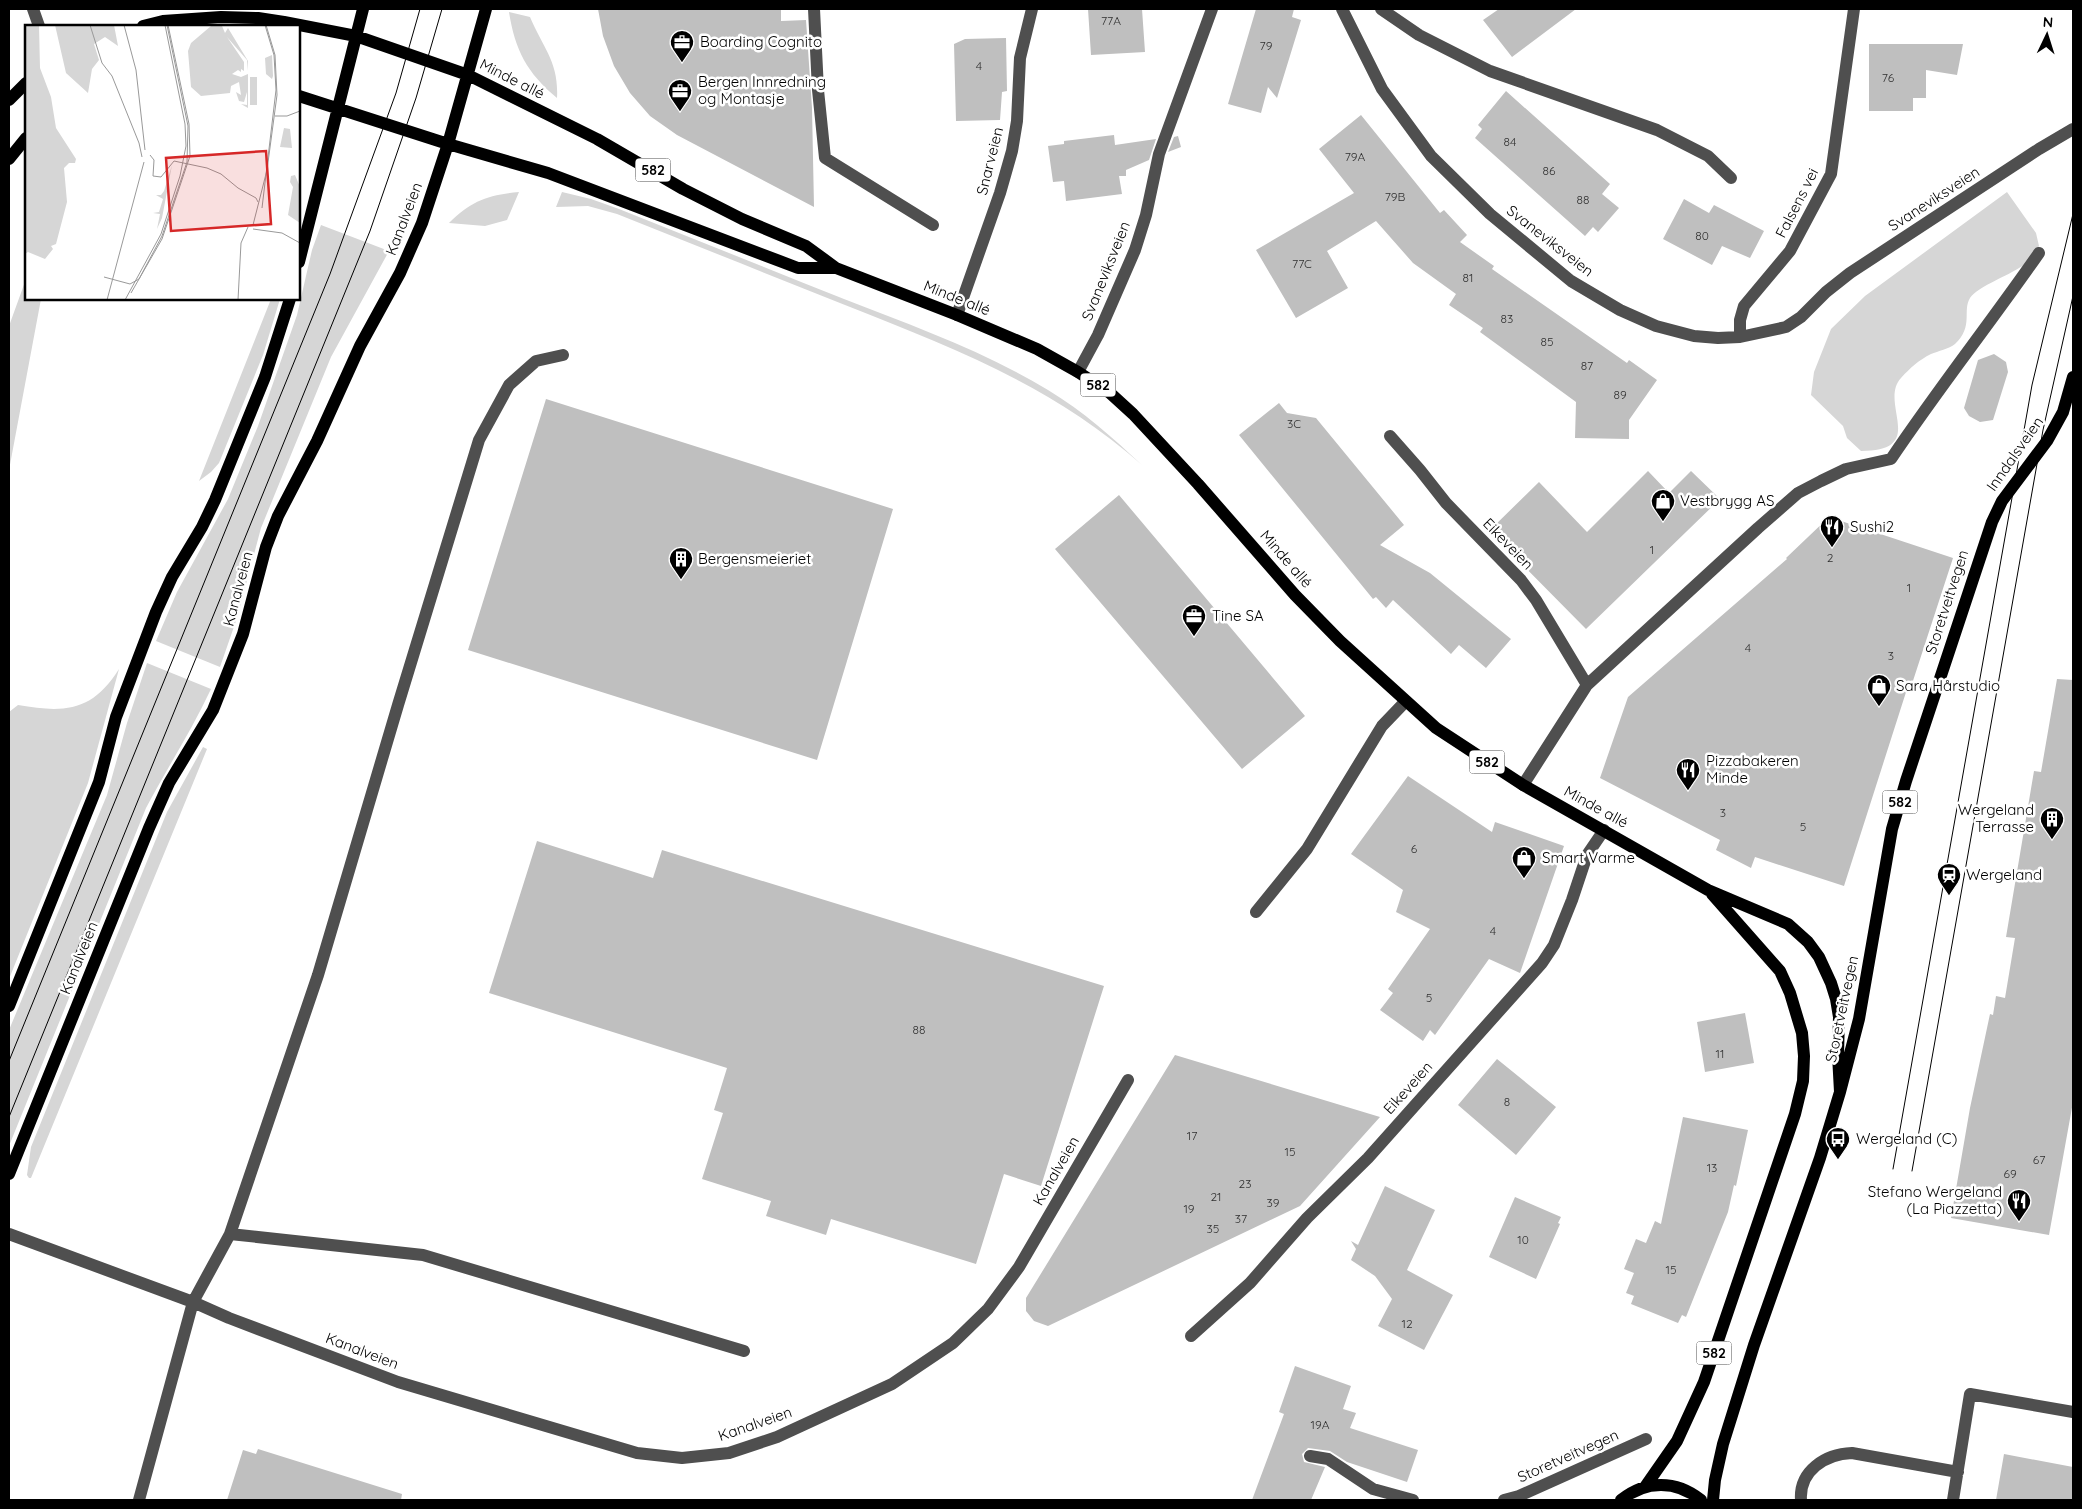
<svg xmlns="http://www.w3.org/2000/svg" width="2082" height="1509" font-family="Quicksand,sans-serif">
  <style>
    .green { fill: #d6d6d6 }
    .building { fill: #bfbfbf }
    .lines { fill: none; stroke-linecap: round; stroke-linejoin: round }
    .minor { stroke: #4f4f4f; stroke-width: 12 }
    .major { stroke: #000; stroke-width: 12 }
    .tram { stroke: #000; stroke-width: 1 }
    .labels { text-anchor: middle; stroke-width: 5; stroke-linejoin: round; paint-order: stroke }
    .number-label { font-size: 12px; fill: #303030 }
    .shield { fill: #fff; stroke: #4c4c4c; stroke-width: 1 }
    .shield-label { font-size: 14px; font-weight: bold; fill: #000 }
    .poi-label { font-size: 15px; fill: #000; stroke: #fff; text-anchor: start }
    .street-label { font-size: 15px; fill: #000; stroke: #fff }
    .inset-road { fill: none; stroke: #999; stroke-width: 1 }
    .view { fill: #d62828; fill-opacity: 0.15; stroke: #d62828; stroke-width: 2.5 }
    .inset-edge { fill: none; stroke: #000; stroke-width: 2.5 }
  </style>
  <rect width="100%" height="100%" fill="#fff"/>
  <!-- green -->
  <path class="green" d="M 509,12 L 530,17 C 543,48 559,62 557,98 C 527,73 515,50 509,12 Z
    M 519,192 L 507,220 L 485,226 L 449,223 C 471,201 488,195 519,192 Z
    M 562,192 L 591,199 L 619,209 C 694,239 769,269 844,299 C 913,326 984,351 1048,390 C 1083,411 1113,438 1142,465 C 1052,385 955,349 845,305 C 769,275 693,244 617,214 L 588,206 L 556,207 Z
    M 2007,192 L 2036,233 L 2039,246 C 2035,252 2030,260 2025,264 C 2013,274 1978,286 1970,298 C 1962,311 1974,326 1955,344 C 1949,349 1938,351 1931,354 C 1919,360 1910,368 1901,378 C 1878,403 1929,451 1861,451 L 1847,438 L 1843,426 L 1811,395 L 1814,372 L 1831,329 L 1865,296 Z
    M 321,225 L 389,251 L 331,357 L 261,528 L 237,618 L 220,667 L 156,641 L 177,592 L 228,499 L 258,426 L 297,315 L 312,250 Z
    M 26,279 L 26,299 L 41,299 L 9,470 L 9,326 Z
    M 271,299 L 280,299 L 263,355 L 219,463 L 211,472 L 199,481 Z
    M 147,663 L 211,689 C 192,730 167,768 146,808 L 9,1146 L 9,1030 L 107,795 L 127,723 Z
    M 119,669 L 88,783 L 9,979 L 9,712 L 18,705 C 64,713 92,712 119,669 Z
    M 203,747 L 207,749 L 31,1178 L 29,1178 L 27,1175 L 31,1147 L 167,812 Z"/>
  <!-- building -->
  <path class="building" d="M 598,9 L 781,9 L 781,21 L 806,20 L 812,108 L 814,207 L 677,135 L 650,116 L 630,93 L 614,66 L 603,36 Z
    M 1088,9 L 1142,9 L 1145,52 L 1091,55 Z
    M 1256,9 L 1294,9 L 1292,17 L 1301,20 L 1277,98 L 1268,87 L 1261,113 L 1228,104 Z
    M 1499,9 L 1576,9 L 1512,57 L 1483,20 Z
    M 1006,38 L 1007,91 L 1002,92 L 1000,120 L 956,121 L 954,44 L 965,39 Z
    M 1869,44 L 1963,44 L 1957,75 L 1926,70 L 1926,98 L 1913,98 L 1913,111 L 1869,111 Z
    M 1506,91 L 1610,184 L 1602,194 L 1619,208 L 1598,232 L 1593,227 L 1585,236 L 1475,138 L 1482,129 L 1478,125 Z
    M 1361,115 L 1440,213 L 1444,210 L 1467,235 L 1460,242 L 1494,266 L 1492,269 L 1627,363 L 1629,360 L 1657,380 L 1629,420 L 1629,439 L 1575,438 L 1576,402 L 1480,332 L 1483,328 L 1449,305 L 1456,294 L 1413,263 L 1376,221 L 1327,251 L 1348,288 L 1296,318 L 1256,250 L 1354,193 L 1319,149 Z
    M 1114,135 L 1115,145 L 1156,139 L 1149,160 L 1126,170 L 1126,176 L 1119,176 L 1122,194 L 1066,201 L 1064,181 L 1053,182 L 1048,146 L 1064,144 L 1064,141 Z
    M 1178,136 L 1181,147 L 1168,152 L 1174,137 Z
    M 1684,199 L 1709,213 L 1714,205 L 1764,231 L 1750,258 L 1722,246 L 1712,265 L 1663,239 Z
    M 1994,354 L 2006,362 L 2008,372 L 1993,420 L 1980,422 L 1969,416 L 1964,408 L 1978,360 Z
    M 546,399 L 893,509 L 817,760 L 468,650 Z
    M 1279,403 L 1287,413 L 1316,418 L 1404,525 L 1380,545 L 1430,573 L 1511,639 L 1486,668 L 1459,645 L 1451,654 L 1393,600 L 1386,608 L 1376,597 L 1373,599 L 1239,435 Z
    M 1648,471 L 1669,493 L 1691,471 L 1720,499 L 1586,629 L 1489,531 L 1539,482 L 1587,532 Z
    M 1119,495 L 1305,716 L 1242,769 L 1055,549 Z
    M 1829,517 L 1953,558 L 1910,690 L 1907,689 L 1844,886 L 1755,857 L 1751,868 L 1716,850 L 1720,840 L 1600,778 L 1628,697 L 1787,559 L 1786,558 Z
    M 2057,679 L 2073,680 L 2073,1102 L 2049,1235 L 1951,1218 L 1970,1108 L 1990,1014 L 1993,1015 L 1996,996 L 2005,998 L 2015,938 L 2006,937 L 2034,771 L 2041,772 Z
    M 1408,776 L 1492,832 L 1495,822 L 1564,846 L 1520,973 L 1489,959 L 1435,1035 L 1430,1030 L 1423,1041 L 1380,1010 L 1393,993 L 1388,989 L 1430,929 L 1396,912 L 1403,890 L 1351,854 Z
    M 537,841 L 653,878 L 662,850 L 1104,986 L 1041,1186 L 1004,1174 L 976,1264 L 831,1219 L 826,1235 L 766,1216 L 771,1201 L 702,1179 L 723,1113 L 714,1110 L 727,1068 L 489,993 Z
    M 1745,1013 L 1754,1063 L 1705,1072 L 1697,1022 Z
    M 1175,1055 L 1380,1117 L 1300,1206 L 1048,1326 L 1034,1321 L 1026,1311 L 1026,1298 Z
    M 1497,1059 L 1556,1107 L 1516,1155 L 1458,1105 Z
    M 1683,1117 L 1748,1130 L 1736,1186 L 1734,1185 L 1728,1212 L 1686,1317 L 1682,1315 L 1678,1323 L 1631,1304 L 1634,1296 L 1626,1293 L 1634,1273 L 1624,1269 L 1636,1239 L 1646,1243 L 1655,1221 L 1661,1224 Z
    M 1385,1186 L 1435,1210 L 1407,1270 L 1453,1295 L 1424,1350 L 1378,1326 L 1392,1299 L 1375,1276 L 1351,1260 L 1356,1249 L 1351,1241 L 1358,1245 Z
    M 1515,1197 L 1561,1217 L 1558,1223 L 1560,1224 L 1536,1279 L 1489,1257 Z
    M 1295,1366 L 1351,1386 L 1343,1409 L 1356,1413 L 1350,1428 L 1418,1450 L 1407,1482 L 1347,1462 L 1330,1451 L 1308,1448 L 1302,1454 L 1304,1462 L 1325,1467 L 1311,1500 L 1252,1500 L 1284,1414 L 1279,1412 Z
    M 258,1449 L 402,1494 L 401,1500 L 227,1500 L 243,1450 L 256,1454 Z
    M 2004,1454 L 2073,1467 L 2073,1500 L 1996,1500 Z"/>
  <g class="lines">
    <!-- minor -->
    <path class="minor" d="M 33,9 L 39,26
      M 814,9 L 818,90 L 825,158 L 933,225
      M 1342,9 L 1382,89 L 1431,156 L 1490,214 L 1571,281 L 1620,310 L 1656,326 L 1694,336 L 1718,338 L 1740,337 L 1786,327 L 1801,317 L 1826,292 L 1850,273 L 2039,149 L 2073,129
      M 1381,9 L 1419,35 L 1490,71 L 1657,130 L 1708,156 L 1731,178
      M 957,315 L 1000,193 L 1012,151 L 1017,121 L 1020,58 L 1032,9
      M 1740,337 L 1740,320 L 1744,306 L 1790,251 L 1831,174 L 1854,9
      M 1078,372 L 1098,335 L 1135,250 L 1146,215 L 1159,154 L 1212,9
      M 1390,436 L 1420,470 L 1446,503 L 1521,580 L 1536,600 L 1587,685
      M 1523,785 L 1587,685 L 1758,528 L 1798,493 L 1821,481 L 1846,469 L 1891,459 C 1938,389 1991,322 2039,253
      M 1256,912 L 1307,849 L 1382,726 L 1405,702
      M 9,1234 L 193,1302 L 229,1318 L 398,1382 L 637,1453 L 682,1458 L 729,1453 L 777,1437 L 892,1384 L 953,1343 L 988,1309 L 1019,1267 L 1128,1080
      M 230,1234 L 318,975 L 398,705 L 479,440 L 509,385 L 536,361 L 563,355
      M 1191,1336 L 1250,1283 L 1307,1218 L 1368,1158 L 1542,963 L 1554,945 L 1572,900 L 1587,855 L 1604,830
      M 1310,1456 L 1328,1459 L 1373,1489 L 1413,1500
      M 139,1500 L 193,1302 L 230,1234 L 423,1255 L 744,1351
      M 1504,1500 L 1519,1496 L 1646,1439
      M 1801,1500 C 1799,1471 1825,1454 1852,1453 L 1958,1472
      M 1953,1500 L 1970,1394 L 2073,1412"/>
    <!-- major -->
    <path class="major" d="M 143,26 L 163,21 L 221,17 L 258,18 L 284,22 L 356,36 L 468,75 L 597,139 L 683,189 L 742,219 L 806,246 L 836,268 L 957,315 L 1037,349 L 1078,372 L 1110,393 L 1133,414 L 1198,484 L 1295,595 L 1340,641 L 1436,728 L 1523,785 L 1708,890 L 1788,924 L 1808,942 L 1819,957 L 1831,983 L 1836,999 L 1839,1017 L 1838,1055 L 1840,1092
      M 299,96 L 448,144 L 548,173 L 798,268 L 836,268
      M 9,100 L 26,83
      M 9,159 L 26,138
      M 299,262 L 363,9
      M 9,1006 L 99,782 L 116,717 L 156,612 L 172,577 L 202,527 L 215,500 L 265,377 L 290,299
      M 9,1174 L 149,828 L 169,783 L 213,710 L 243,634 L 266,547 L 278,516 L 317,441 L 360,346 L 400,273 L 422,223 L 448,144 L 486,9
      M 1645,1487 L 1677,1441 L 1704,1382 L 1795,1114 L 1803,1081 L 1804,1056 L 1802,1033 L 1790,993 L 1780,971 L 1712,894
      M 1621,1500 C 1646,1480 1676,1480 1701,1500
      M 1713,1500 L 1715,1480 L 1723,1444 L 1754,1345 L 1820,1158 L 1840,1092 L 1859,1019 L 1892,829 L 1906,781 L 1992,522 L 2002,501 L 2047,441 L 2063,412 L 2073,377"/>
    <!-- tram -->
    <path class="tram" d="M 9,1061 L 330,274 L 396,93 L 420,9
      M 9,1117 L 370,231 L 416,98 L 442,9
      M 1893,1169 L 2032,385 L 2073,214
      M 1912,1171 L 2043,430 L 2073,296"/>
  </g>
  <!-- icons -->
  <defs>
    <g id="office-pin" transform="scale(1.25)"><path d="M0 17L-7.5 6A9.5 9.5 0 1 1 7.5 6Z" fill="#000" stroke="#fff"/><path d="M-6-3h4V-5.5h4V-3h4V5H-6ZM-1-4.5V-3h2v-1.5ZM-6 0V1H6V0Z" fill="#fff"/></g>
    <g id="shop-pin" transform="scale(1.25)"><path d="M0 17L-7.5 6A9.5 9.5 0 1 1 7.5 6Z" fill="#000" stroke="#fff"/><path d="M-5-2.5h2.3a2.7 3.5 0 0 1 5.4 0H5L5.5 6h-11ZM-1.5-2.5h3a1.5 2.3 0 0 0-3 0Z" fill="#fff"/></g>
    <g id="restaurant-pin" transform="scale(1.25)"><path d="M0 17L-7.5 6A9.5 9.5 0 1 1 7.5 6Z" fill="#000" stroke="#fff"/><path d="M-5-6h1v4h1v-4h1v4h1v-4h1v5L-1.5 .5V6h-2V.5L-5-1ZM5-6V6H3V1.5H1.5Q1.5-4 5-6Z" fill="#fff"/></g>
    <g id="building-pin" transform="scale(1.25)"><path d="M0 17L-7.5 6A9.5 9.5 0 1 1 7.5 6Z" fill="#000" stroke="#fff"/><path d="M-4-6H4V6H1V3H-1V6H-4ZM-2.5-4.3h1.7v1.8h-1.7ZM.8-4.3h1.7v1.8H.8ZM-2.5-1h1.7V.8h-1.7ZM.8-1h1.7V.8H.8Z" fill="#fff"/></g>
    <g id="station-pin" transform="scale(1.25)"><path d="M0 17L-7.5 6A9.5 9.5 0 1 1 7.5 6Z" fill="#000" stroke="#fff"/><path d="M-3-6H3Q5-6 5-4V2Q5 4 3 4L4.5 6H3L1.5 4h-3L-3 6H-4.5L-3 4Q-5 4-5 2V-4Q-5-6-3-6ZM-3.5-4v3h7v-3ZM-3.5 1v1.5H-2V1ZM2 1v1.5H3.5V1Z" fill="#fff"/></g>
    <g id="bus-pin" transform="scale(1.25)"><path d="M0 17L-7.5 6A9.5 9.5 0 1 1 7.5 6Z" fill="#000" stroke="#fff"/><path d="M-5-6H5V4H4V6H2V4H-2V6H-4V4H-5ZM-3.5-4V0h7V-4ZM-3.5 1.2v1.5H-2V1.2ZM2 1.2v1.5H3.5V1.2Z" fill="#fff"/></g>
  </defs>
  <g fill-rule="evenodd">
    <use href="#office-pin" x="682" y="42"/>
    <use href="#office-pin" x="680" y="91"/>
    <use href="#shop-pin" x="1663" y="501"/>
    <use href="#restaurant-pin" x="1832" y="527"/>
    <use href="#building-pin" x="681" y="559"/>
    <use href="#office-pin" x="1194" y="616"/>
    <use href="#shop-pin" x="1879" y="686"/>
    <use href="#restaurant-pin" x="1688" y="770"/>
    <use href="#building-pin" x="2052" y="819"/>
    <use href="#shop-pin" x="1524" y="858"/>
    <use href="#station-pin" x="1949" y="875"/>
    <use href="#bus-pin" x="1838" y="1139"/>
    <use href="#restaurant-pin" x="2019" y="1201"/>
  </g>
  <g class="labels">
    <!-- number labels -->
    <g class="number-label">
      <text x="1111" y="25">77A</text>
      <text x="1266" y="50">79</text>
      <text x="979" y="70">4</text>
      <text x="1888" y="82">76</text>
      <text x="1510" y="146">84</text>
      <text x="1355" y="161">79A</text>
      <text x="1549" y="175">86</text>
      <text x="1395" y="201">79B</text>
      <text x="1583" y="204">88</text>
      <text x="1702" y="240">80</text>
      <text x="1302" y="268">77C</text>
      <text x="1468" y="282">81</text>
      <text x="1507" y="323">83</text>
      <text x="1547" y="346">85</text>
      <text x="1587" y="370">87</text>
      <text x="1620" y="399">89</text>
      <text x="1294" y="428">3C</text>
      <text x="1652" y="554">1</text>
      <text x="1830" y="562">2</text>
      <text x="1909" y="592">1</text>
      <text x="1748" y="652">4</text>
      <text x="1891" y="660">3</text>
      <text x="1723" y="817">3</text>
      <text x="1803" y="831">5</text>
      <text x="1414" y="853">6</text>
      <text x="1493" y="935">4</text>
      <text x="1429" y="1002">5</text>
      <text x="919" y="1034">88</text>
      <text x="1720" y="1058">11</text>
      <text x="1507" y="1106">8</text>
      <text x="1192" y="1140">17</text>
      <text x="1290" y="1156">15</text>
      <text x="2039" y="1164">67</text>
      <text x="1712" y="1172">13</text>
      <text x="2010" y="1178">69</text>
      <text x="1245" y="1188">23</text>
      <text x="1216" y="1201">21</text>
      <text x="1273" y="1207">39</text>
      <text x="1189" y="1213">19</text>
      <text x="1241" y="1223">37</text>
      <text x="1213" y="1233">35</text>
      <text x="1523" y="1244">10</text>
      <text x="1671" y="1274">15</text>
      <text x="1407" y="1328">12</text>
      <text x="1320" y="1429">19A</text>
    </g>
    <!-- shield labels -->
    <g class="shield">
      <rect x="635.5" y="158.5" width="35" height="23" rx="4"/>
      <rect x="1080.5" y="373.5" width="35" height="23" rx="4"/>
      <rect x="1469.5" y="750.5" width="35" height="23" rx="4"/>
      <rect x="1882.5" y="790.5" width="35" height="23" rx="4"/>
      <rect x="1696.5" y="1341.5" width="35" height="23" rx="4"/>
    </g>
    <g class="shield-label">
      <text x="653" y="175">582</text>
      <text x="1098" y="390">582</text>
      <text x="1487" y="767">582</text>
      <text x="1900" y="807">582</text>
      <text x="1714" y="1358">582</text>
    </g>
    <!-- poi labels -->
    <g class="poi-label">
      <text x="700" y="47">Boarding Cognito</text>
      <text x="698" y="87">Bergen Innredning<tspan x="698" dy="17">og Montasje</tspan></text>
      <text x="1680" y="506">Vestbrygg AS</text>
      <text x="1850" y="532">Sushi2</text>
      <text x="698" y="564">Bergensmeieriet</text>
      <text x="1212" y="621">Tine SA</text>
      <text x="1896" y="691">Sara Hårstudio</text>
      <text x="1706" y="766">Pizzabakeren<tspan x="1706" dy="17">Minde</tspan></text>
      <text x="2034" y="815" text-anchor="end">Wergeland<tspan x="2034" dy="17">Terrasse</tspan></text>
      <text x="1542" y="863">Smart Varme</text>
      <text x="1966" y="880">Wergeland</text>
      <text x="1856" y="1144">Wergeland (C)</text>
      <text x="2002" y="1197" text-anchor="end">Stefano Wergeland<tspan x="2002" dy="17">(La Piazzetta)</tspan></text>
    </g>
    <!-- street labels -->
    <g class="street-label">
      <text transform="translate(512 79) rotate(27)" y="5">Minde allé</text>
      <text transform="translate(990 161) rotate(-76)" y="5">Snarveien</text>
      <text transform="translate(1934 199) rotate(-33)" y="5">Svaneviksveien</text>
      <text transform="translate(1797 203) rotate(-63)" y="5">Falsens vei</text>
      <text transform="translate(404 219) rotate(-69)" y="5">Kanalveien</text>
      <text transform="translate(1550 241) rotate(38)" y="5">Svaneviksveien</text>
      <text transform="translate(1106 271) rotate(-68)" y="5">Svaneviksveien</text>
      <text transform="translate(957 298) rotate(22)" y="5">Minde allé</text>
      <text transform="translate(2015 454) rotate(-55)" y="5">Inndalsveien</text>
      <text transform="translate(1508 544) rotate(46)" y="5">Eikeveien</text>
      <text transform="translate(1286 559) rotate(49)" y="5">Minde allé</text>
      <text transform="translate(238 589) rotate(-75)" y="5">Kanalveien</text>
      <text transform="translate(1947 602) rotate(-72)" y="5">Storetveitvegen</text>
      <text transform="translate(1596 807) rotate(29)" y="5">Minde allé</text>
      <text transform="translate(79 958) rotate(-68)" y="5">Kanalveien</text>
      <text transform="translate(1842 1009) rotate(-78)" y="5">Storetveitvegen</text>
      <text transform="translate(1408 1088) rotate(-48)" y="5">Eikeveien</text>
      <text transform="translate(1056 1171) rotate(-60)" y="5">Kanalveien</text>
      <text transform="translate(362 1351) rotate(21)" y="5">Kanalveien</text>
      <text transform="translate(755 1424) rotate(-19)" y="5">Kanalveien</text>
      <text transform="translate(1568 1456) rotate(-24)" y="5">Storetveitvegen</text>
    </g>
  </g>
  <!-- overview -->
  <g transform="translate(25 25)">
    <rect width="275" height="275" fill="#fff"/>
    <path d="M 0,0 L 14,0 L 15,43 L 26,72 L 31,103 L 51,134 L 50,138 L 44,138 L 39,143 L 42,177 L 31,219 L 26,221 L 28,224 L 20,234 L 3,227 L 0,229 ZM 30,0 L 89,0 L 93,21 L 80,12 L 69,19 L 74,35 L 67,44 L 63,68 L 41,48 ZM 186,1 L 197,1 L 200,8 L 203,3 L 223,36 L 223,46 L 222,35 L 202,12 L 219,37 L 219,46 L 216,44 L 216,47 L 213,45 L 207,49 L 216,52 L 223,49 L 223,83 L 216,79 L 222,80 L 222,67 L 219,77 L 214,76 L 211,67 L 216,70 L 214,57 L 206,61 L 205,68 L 176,71 L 166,62 L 163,26 L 166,18 ZM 247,30 L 248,51 L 247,54 L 241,49 L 240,33 ZM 225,52 L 232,52 L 232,80 L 225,80 ZM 259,103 L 265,104 L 267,123 L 255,122 ZM 147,140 L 137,193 L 132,204 L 135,189 L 128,188 L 134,187 L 138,174 L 131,170 L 136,170 L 139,166 ZM 270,150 L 275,162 L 275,198 L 263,190 L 268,162 L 265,157 L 266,151 Z" fill="#d6d6d6"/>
    <path class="inset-road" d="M 65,0 L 77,38 L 87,51 L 114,118 L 117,132M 99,0 L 111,45 L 120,125M 250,91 L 262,91 L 275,86M 125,130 L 129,135 L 128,151 L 136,152M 136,152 L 149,136 L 182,143 L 196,149 L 213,163 L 231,173 L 233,177M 237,183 L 251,65 L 249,30 L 240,0M 228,200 L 242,145 L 252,70 L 250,30 L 241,0M 228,204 L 257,208 L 275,218M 79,252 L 105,259 L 114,254 L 137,211 L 162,137 L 163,101 L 142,0M 106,268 L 137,214 L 165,131 L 164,99 L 143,0M 82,275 L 119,137M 100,275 L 136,209 L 155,151 L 161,121 L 160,99 L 140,0M 213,275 L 216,218 L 223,202"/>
    <path class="view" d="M 241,126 L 246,199 L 146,206 L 141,133 Z"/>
    <rect width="275" height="275" class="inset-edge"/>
  </g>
  <!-- border -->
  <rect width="2082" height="1509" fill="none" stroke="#000000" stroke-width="20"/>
  <!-- north arrow -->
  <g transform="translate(2047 35) rotate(4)" stroke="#ffffff" stroke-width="4" paint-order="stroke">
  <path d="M0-4L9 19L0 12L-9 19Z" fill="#000000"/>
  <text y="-8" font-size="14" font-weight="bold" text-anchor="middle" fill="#000000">N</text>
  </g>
</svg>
